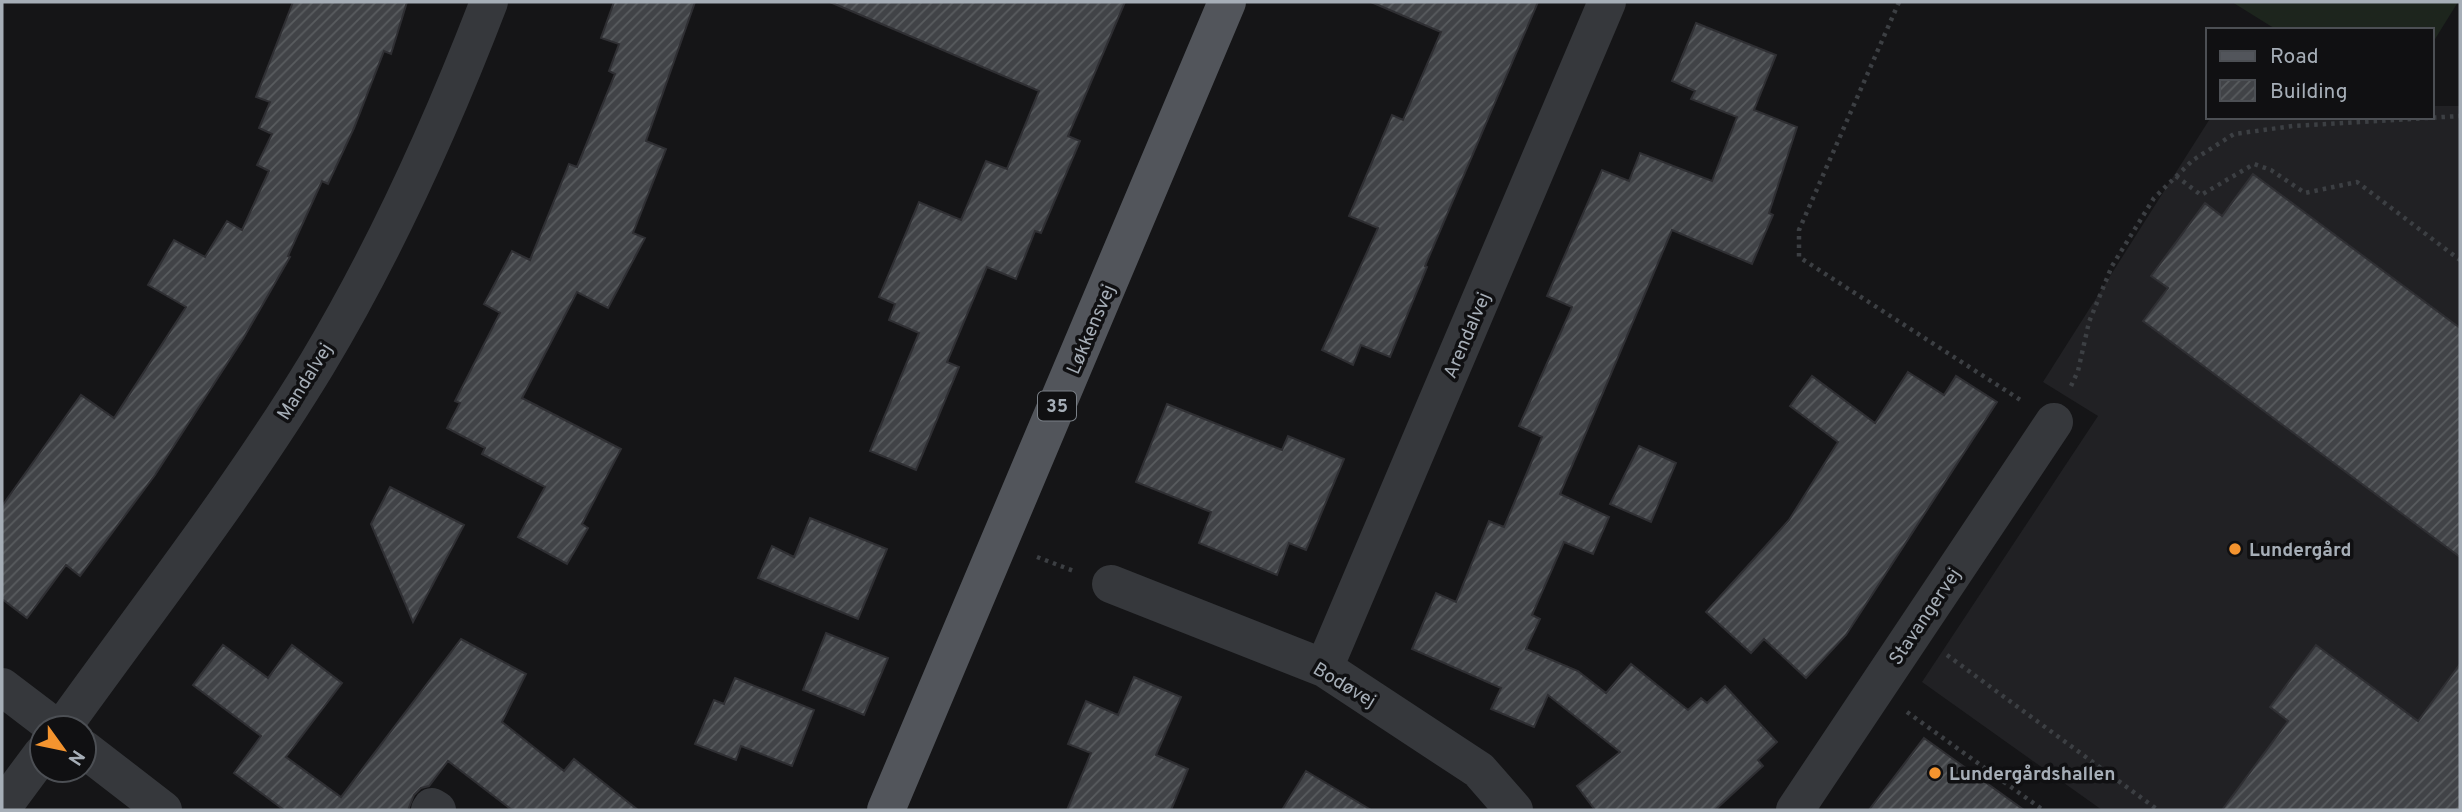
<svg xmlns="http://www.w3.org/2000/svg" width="2462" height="812" font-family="Overpass,sans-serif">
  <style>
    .built { fill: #212124 }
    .garden { fill: #1d251d }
    .building { fill: url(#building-hatch); stroke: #2f2f33; stroke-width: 2 }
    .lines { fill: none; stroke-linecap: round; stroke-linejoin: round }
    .path { stroke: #3c3f43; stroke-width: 4.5; stroke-dasharray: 3.5 5; stroke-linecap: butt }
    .minor { stroke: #36383c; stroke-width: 38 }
    .primary { stroke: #52555b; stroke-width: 38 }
    .poi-dot { fill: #f4942f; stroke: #101012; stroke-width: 2.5 }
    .labels { text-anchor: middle; stroke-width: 7; stroke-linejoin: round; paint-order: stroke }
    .shield { fill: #101012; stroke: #797f86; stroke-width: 2 }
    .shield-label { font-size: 18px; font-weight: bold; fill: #a6aeb7 }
    .street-label { font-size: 19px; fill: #a6aeb7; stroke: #101012 }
    .poi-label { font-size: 19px; font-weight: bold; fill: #a6aeb7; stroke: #101012; text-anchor: start }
  </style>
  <defs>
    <pattern id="building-hatch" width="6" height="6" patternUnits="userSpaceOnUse" patternTransform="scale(1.75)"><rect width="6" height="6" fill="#414347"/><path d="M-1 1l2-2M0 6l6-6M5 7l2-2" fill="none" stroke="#595c5f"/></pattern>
  </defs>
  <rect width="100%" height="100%" fill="#151517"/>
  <!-- built -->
  <path class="built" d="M 2432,106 L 2460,106 L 2460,810 L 2102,810 L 1922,682 L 2098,416 L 2043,382 L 2211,117 L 2432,117 Z"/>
  <!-- garden -->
  <path class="garden" d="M 2232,2 L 2458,2 L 2432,44 L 2432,30 L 2277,30 Z"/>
  <!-- building -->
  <path class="building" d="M 293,2 L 407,2 L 391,54 L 384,51 L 354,128 L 328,184 L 322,181 L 288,256 L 290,257 L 243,339 L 155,475 L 80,576 L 66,565 L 27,618 L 2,599 L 2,506 L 81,395 L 114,418 L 186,307 L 148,285 L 174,240 L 205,257 L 227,221 L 242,230 L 269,171 L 257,165 L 272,134 L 259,128 L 270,102 L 256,97 Z
    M 614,2 L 695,2 L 646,141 L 666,149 L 633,233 L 645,238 L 608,308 L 577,292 L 522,398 L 621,449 L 582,524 L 588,528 L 567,564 L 518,537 L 545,487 L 482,454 L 485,448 L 447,428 L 460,403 L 455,401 L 500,313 L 484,304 L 512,251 L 530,260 L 569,164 L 577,167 L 615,74 L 609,71 L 619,44 L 601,38 Z
    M 830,2 L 1125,2 L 1068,136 L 1080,141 L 1041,233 L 1035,231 L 1016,279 L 987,267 L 947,362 L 959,367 L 916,470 L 870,451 L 919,333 L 889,320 L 895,304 L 879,297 L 919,202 L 961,220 L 986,161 L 1007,169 L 1039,91 Z
    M 1371,2 L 1538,2 L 1425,266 L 1427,267 L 1390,357 L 1361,345 L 1353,365 L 1322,350 L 1378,228 L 1349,216 L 1392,115 L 1403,120 L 1441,32 Z
    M 1696,23 L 1776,55 L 1754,110 L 1797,127 L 1769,213 L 1773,215 L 1752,264 L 1672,230 L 1560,494 L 1609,517 L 1593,554 L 1564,542 L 1532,615 L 1540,619 L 1526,649 L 1578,671 L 1606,693 L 1631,664 L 1688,710 L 1701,698 L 1707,703 L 1725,686 L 1777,742 L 1758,760 L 1763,766 L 1715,810 L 1595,810 L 1577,786 L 1620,752 L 1548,695 L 1534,727 L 1491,709 L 1501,688 L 1412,649 L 1436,593 L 1456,602 L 1489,521 L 1504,527 L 1542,437 L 1519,426 L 1572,307 L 1547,296 L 1602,170 L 1629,181 L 1640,153 L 1712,181 L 1737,117 L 1691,99 L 1695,91 L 1672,81 Z
    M 2253,174 L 2460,328 L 2460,557 L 2143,321 L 2168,288 L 2151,276 L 2205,203 L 2222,216 Z
    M 1908,372 L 1944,395 L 1956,376 L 1997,402 L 1846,635 L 1806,678 L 1764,639 L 1751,653 L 1706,612 L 1789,520 L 1838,442 L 1790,406 L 1812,376 L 1875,423 Z
    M 1167,404 L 1282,450 L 1288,436 L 1344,459 L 1306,550 L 1289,543 L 1277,575 L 1199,543 L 1211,512 L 1136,482 Z
    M 1639,446 L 1676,463 L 1651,522 L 1610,504 Z
    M 390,487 L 464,525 L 413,622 L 371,524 Z
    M 810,518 L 887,549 L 858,619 L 758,578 L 772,546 L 794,557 Z
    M 826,633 L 888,658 L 864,715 L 803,690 Z
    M 461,639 L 526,674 L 502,722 L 564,771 L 574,759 L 638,810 L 512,810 L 448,761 L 429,786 L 421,788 L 414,795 L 408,810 L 284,810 L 234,773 L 261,736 L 193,685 L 223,645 L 268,678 L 292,645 L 342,683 L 286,757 L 341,797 Z
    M 2316,645 L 2418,721 L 2460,664 L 2460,810 L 2222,810 L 2288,721 L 2270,707 Z
    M 1134,677 L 1181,697 L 1156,755 L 1188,769 L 1171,810 L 1067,810 L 1091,753 L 1068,744 L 1086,701 L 1118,715 Z
    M 735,678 L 814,710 L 792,766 L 741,746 L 736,760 L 695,744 L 714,700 L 724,704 Z
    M 1924,738 L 2024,810 L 1869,810 Z
    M 1306,771 L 1371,810 L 1282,810 Z"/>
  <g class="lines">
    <!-- path -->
    <path class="path" d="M 1899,2 L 1799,230 L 1799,257 L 2022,401
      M 2176,176 L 2201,195 L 2254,164 L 2271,170 L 2305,193 L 2357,182 L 2460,260
      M 2071,386 L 2078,371 L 2089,322 L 2112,266 L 2154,198 L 2193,160 L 2234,134 L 2293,126 L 2460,116
      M 1037,557 L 1074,571
      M 1947,655 L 2158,810
      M 1907,712 L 2043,810"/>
    <!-- minor -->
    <path class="minor" d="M 1111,584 L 1324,668 L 1479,770 L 1514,810
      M 1324,668 L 1607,2
      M 2,687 L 56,728
      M 62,728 C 148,608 240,491 317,364 C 386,249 441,127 489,2
      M 84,749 L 163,810
      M 2,808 L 42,754
      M 430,810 L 432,807 L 437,810
      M 1795,810 L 2054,422"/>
    <!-- primary -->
    <path class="primary" d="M 886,810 L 1227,2"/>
  </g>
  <!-- markers -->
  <g class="poi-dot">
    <circle cx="2235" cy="549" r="7"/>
    <circle cx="1935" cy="773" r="7"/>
  </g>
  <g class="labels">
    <!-- shield labels -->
    <rect class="shield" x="1038" y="391.5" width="38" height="29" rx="5"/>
    <g class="shield-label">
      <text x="1057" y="412">35</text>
    </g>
    <!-- street labels -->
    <g class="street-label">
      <text transform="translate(1090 329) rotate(-67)" y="7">Løkkensvej</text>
      <text transform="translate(1466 335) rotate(-67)" y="7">Arendalvej</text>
      <text transform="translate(304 381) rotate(-58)" y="7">Mandalvej</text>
      <text transform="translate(1924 616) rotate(-56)" y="7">Stavangervej</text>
      <text transform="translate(1345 684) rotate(31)" y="7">Bodøvej</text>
    </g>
    <!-- poi labels -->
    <g class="poi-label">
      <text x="2249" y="556">Lundergård</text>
      <text x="1949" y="780">Lundergårdshallen</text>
    </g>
  </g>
  <!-- border -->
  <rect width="2462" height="812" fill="none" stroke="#a6aeb7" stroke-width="7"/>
  <!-- legend -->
  <rect x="2206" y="28" width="228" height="91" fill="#101012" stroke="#4c4f54" stroke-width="2"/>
  <rect x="2220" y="51" width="35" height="10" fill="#52555b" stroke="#4c4f54" stroke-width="2"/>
  <text x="2270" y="63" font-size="21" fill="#a6aeb7">Road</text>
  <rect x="2220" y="80" width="35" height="21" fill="url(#building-hatch)" stroke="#4c4f54" stroke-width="2"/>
  <text x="2270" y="98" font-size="21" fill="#a6aeb7">Building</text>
  <!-- north arrow -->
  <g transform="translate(63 749) rotate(123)"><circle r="33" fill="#101012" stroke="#4c4f54" stroke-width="2"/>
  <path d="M0-5L12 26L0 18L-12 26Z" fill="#f4942f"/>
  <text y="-10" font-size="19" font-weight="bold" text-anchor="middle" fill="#a6aeb7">N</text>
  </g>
</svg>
